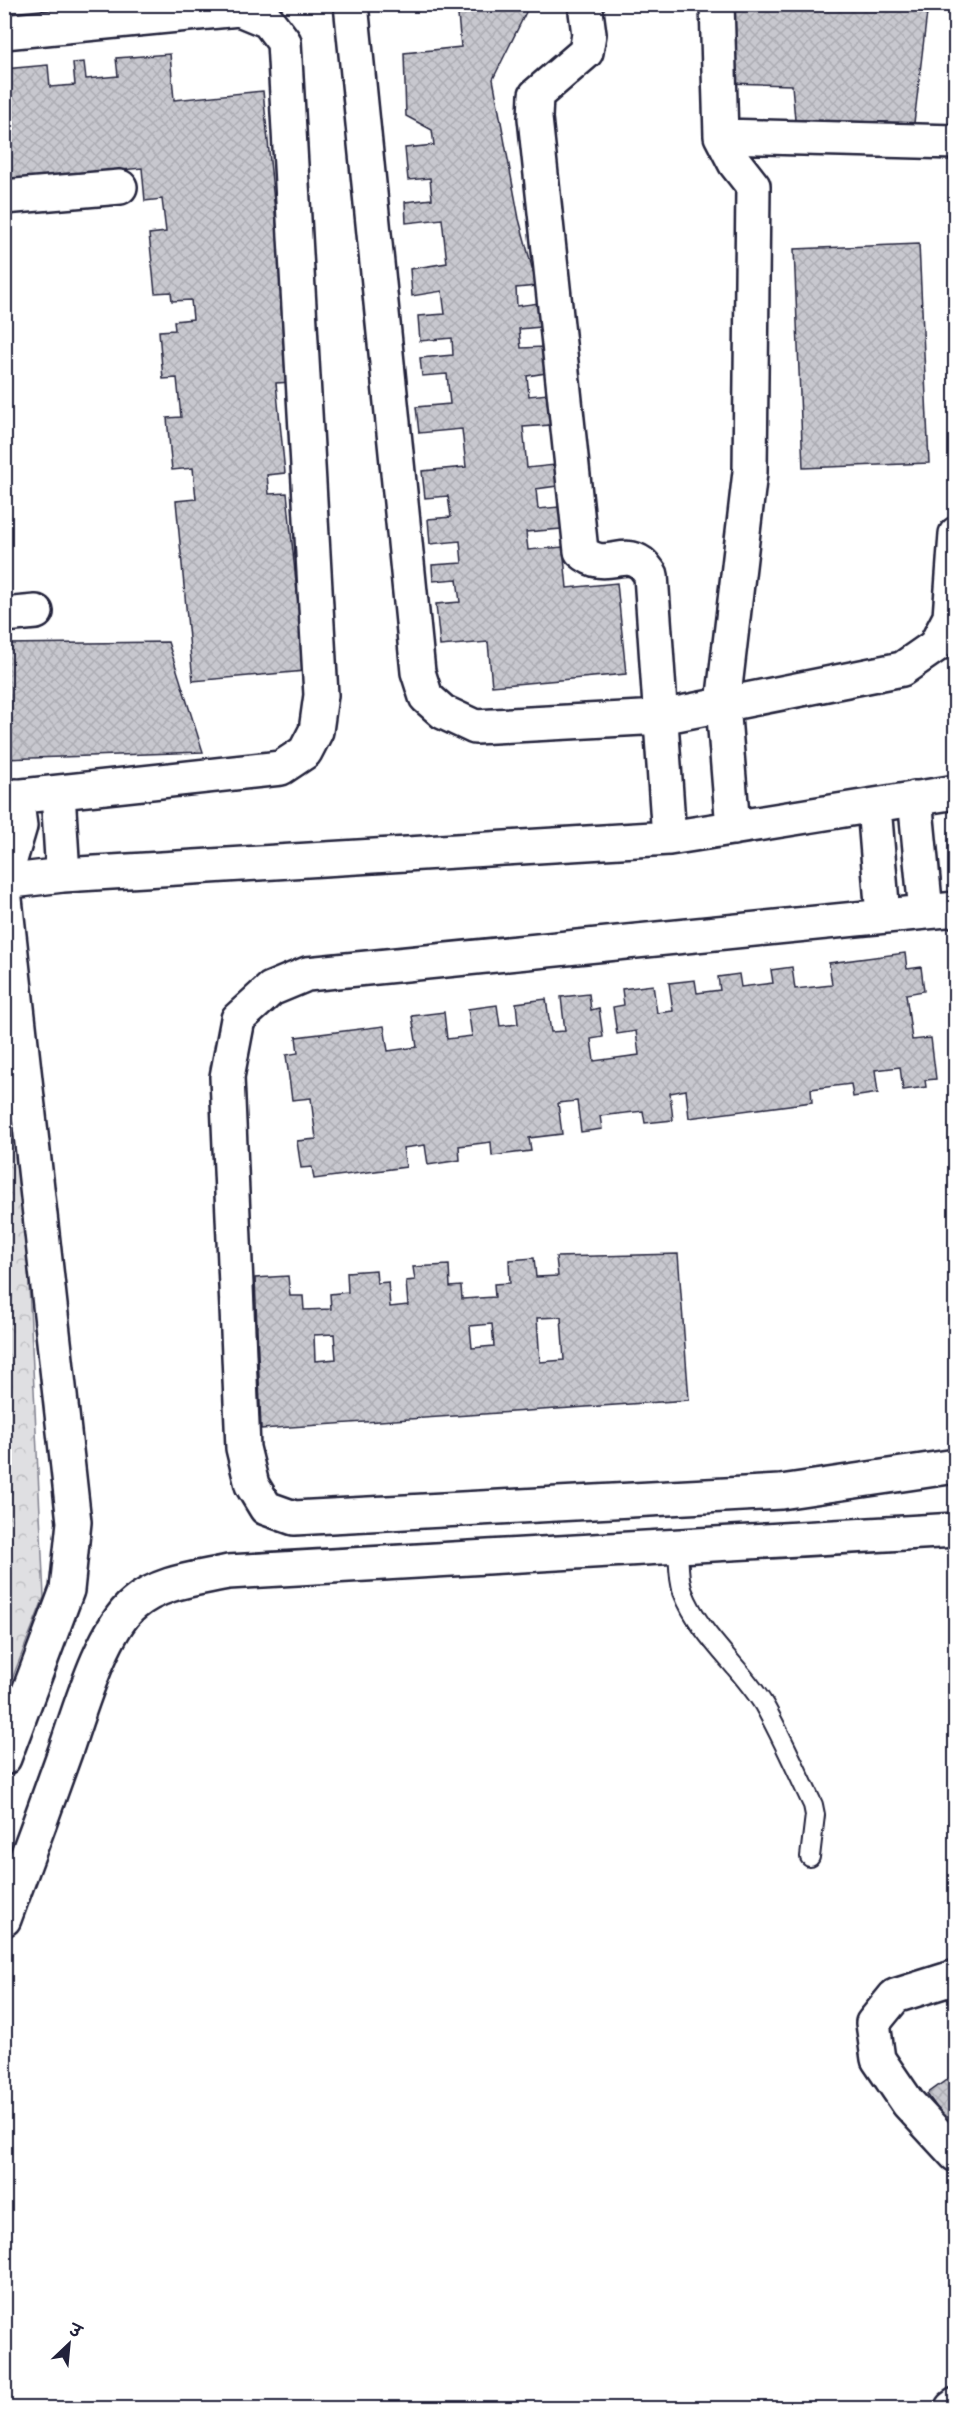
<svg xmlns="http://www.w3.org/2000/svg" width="960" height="2413" font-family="'Comic Neue','Playpen Sans Deva',sans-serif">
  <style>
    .forest { fill: url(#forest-crowns); stroke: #80808e; stroke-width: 1.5 }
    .building { fill: url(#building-cross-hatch); stroke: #22223b; stroke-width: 1.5; fill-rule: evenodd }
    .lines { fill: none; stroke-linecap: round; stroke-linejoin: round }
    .service-casing { stroke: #22223b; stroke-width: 22 }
    .minor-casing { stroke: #22223b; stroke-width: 38 }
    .service { stroke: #fff; stroke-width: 18 }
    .minor { stroke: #fff; stroke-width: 33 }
  </style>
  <defs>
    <pattern id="forest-crowns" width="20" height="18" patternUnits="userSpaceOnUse" patternTransform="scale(1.5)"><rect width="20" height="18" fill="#dfdfe2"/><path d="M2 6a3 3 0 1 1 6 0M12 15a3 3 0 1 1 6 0" fill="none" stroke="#bfbfc3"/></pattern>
    <pattern id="building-cross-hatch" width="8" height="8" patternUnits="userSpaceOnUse" patternTransform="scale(1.5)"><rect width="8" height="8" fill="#c8c8cf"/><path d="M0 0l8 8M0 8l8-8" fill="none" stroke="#acacb3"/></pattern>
  </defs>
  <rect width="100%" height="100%" fill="#fff"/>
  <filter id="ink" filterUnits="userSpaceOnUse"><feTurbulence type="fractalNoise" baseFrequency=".0167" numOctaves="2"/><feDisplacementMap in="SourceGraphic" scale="12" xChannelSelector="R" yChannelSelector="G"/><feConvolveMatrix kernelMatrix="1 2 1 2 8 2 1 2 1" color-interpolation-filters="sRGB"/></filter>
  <g filter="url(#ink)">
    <!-- forest -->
    <path class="forest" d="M 5,1073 L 19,1077 L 44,1597 L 5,1697 Z"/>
    <!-- building -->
    <path class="building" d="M 457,4 L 530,4 L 493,79 L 519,219 L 537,286 L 516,288 L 517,306 L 539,303 L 541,327 L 519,329 L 521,348 L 544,347 L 546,373 L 527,376 L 529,396 L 548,394 L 551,425 L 523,427 L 527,468 L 555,465 L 557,486 L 536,489 L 538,509 L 559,507 L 561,529 L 526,532 L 528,550 L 563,547 L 567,588 L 617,583 L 626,674 L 492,686 L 488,642 L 440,646 L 436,604 L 460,602 L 457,579 L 433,581 L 432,565 L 462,563 L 460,541 L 430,544 L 428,519 L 451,517 L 448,496 L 425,498 L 422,471 L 466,467 L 462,429 L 419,433 L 416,407 L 450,404 L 447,374 L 422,376 L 420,358 L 453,355 L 452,338 L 420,341 L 418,316 L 445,314 L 442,291 L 412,296 L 410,269 L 447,263 L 442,219 L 406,223 L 405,202 L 432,199 L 430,178 L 408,180 L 405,148 L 434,145 L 432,130 L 406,116 L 404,53 L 461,47 Z
      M 728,4 L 928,4 L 914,123 L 795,120 L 792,85 L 726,83 Z
      M 170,54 L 174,100 L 263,91 L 292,382 L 276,383 L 285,473 L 267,475 L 269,494 L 287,493 L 305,671 L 193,681 L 176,501 L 196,499 L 193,468 L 172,470 L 167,418 L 181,417 L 177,378 L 163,379 L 159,331 L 175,330 L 174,321 L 193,319 L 191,300 L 172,301 L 171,292 L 155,293 L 149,234 L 166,232 L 162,199 L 145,201 L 142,168 L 4,181 L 4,69 L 48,65 L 50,87 L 75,85 L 73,63 L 84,62 L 86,79 L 118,76 L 116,58 Z
      M 919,244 L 929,463 L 803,468 L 794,249 Z
      M 168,642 L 203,752 L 4,759 L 4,644 Z
      M 905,953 L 907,969 L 921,967 L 924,991 L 906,994 L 912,1040 L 931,1038 L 936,1079 L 925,1080 L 926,1087 L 903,1090 L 900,1067 L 875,1070 L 878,1093 L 853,1097 L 851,1084 L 811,1089 L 812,1102 L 689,1118 L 686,1090 L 670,1093 L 673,1120 L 645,1123 L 643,1111 L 600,1116 L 602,1129 L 581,1132 L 577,1101 L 558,1103 L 562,1134 L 529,1138 L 531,1151 L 492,1156 L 491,1142 L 459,1146 L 460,1160 L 428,1165 L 425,1145 L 403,1148 L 406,1167 L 314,1179 L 312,1167 L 301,1168 L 297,1141 L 316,1139 L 311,1098 L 292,1100 L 286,1055 L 298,1053 L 296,1037 L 384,1026 L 388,1051 L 417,1047 L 412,1016 L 444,1012 L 447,1039 L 472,1036 L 468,1009 L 497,1005 L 500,1026 L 518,1024 L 516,1003 L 546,999 L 551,1032 L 565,1031 L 561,997 L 589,994 L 591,1010 L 599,1008 L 603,1037 L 591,1039 L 594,1061 L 639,1055 L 636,1031 L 617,1034 L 613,1007 L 624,1005 L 622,989 L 653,985 L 657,1013 L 673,1011 L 669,983 L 695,980 L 697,993 L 720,990 L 718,977 L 739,974 L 741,987 L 773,983 L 771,970 L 792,967 L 795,989 L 832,985 L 829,963 Z
      M 678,1254 L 689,1400 L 261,1429 L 255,1278 L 288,1276 L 290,1296 L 303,1296 L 304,1310 L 331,1309 L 330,1294 L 348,1292 L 347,1272 L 376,1270 L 377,1283 L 388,1282 L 390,1307 L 408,1305 L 406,1281 L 415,1280 L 413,1267 L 449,1265 L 450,1287 L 461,1286 L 462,1299 L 495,1297 L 494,1284 L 510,1283 L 509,1260 L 534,1258 L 536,1277 L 558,1276 L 556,1257 ZM 561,1317 L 564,1360 L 540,1362 L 537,1318 ZM 492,1324 L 494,1346 L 472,1348 L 470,1326 ZM 334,1334 L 336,1359 L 315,1361 L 314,1335 Z
      M 956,2073 L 956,2134 L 927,2094 Z"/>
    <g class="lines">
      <!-- service casing -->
      <g class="service-casing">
        <path id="service" d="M 678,1546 C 679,1561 678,1578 683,1592 C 700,1636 740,1666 764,1705 C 782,1737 797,1772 813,1805 L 815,1815 L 810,1857"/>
      </g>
      <!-- minor casing -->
      <g class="minor-casing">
        <path id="minor" d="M 351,4 L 418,672 L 426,697 L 443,712 L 475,727 L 661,717 L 902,669 L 935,646 L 950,617 L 956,534
          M 585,4 L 589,34 L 586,52 L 536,95 L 535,118 L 581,551 C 605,573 622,549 641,563 C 645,566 648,571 651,575 L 669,838
          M 717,4 L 721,136 L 735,163 L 753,186 L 750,472 L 723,704 L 733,828
          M 4,32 L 239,9 L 268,21 L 284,42 L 321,695 L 316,731 L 305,752 L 281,768 L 4,798
          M 721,136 L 956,142
          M 4,197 L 120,187
          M 4,615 L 36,612
          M 58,793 L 63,875
          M 915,798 L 926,912
          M 874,806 L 883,916
          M 4,880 L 20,826 L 16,796
          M 4,882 L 63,875 L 669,838 L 956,792
          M 4,890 L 74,1522 L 67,1590 L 4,1758
          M 956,909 L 307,974 L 271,989 L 238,1019 L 227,1077 L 243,1448 L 252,1485 L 266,1508 L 294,1518 L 781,1492 L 956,1466
          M 4,1919 C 25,1863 45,1808 65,1752 C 79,1712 102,1630 134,1604 C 160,1582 196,1579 228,1572 L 956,1530
          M 956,1977 L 895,1996 L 873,2023 L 878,2059 L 908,2103 L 956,2155
          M 952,2408 L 956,2405"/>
      </g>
      <!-- service -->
      <use href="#service" class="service"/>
      <!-- minor -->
      <use href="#minor" class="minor"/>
    </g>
  </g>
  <!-- margin -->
  <rect width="960" height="2413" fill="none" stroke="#fff" stroke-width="24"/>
  <rect x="12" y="12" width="936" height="2389" fill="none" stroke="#22223b" stroke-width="2" filter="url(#ink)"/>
  <!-- north arrow -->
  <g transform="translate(69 2344) rotate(26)" stroke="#ffffff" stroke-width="4.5" paint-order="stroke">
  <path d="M0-4.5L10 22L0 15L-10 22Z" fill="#22223b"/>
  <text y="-9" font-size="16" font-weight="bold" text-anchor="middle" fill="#22223b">उ</text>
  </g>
</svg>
